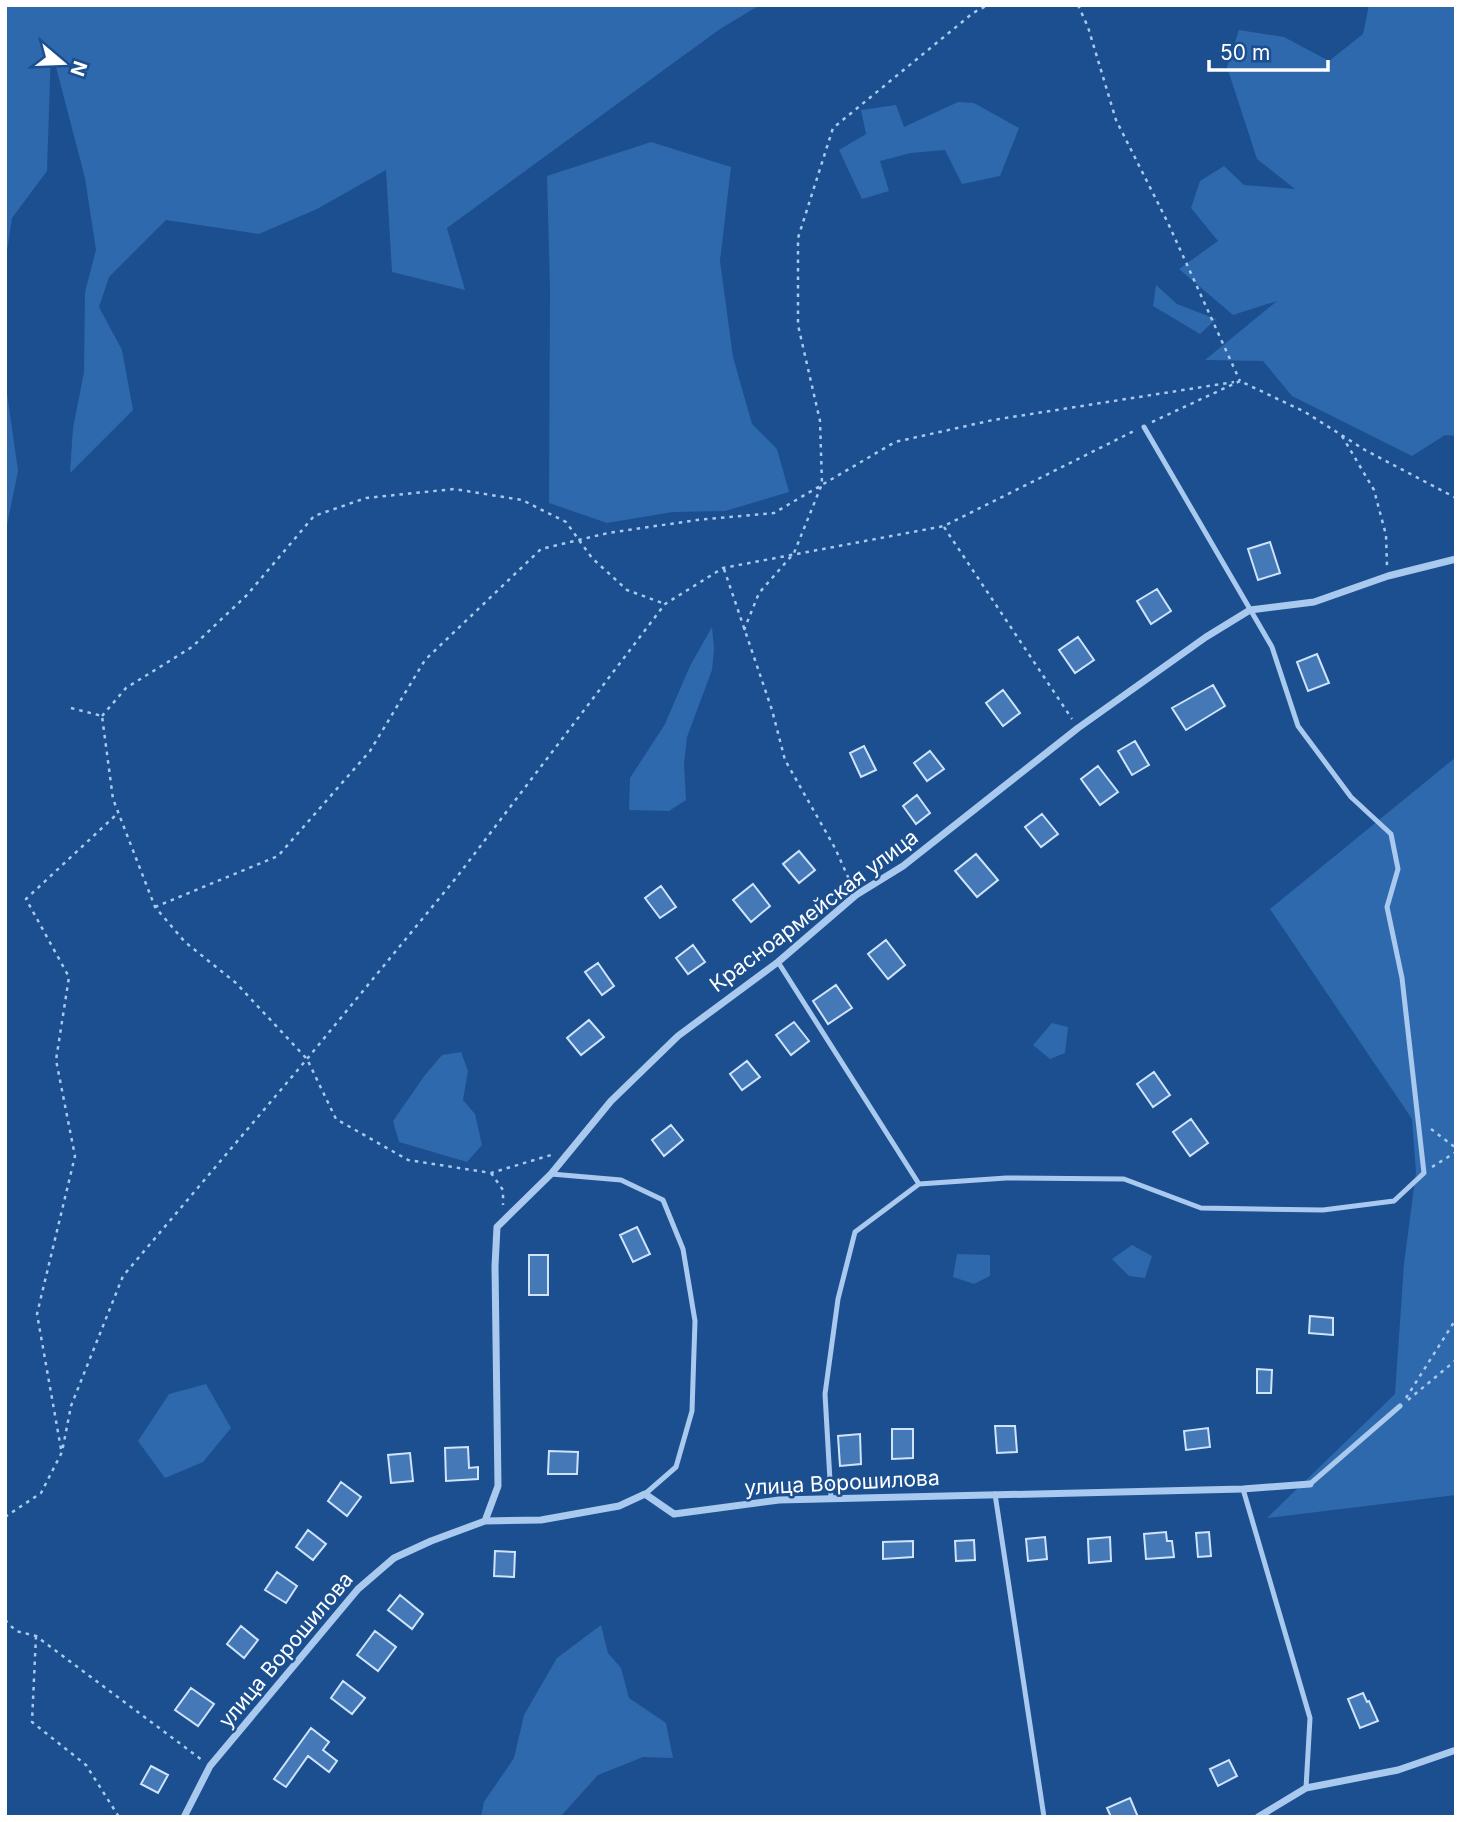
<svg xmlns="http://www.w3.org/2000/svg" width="1461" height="1822" font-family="Inter,sans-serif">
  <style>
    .green { fill: #2e69ad }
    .building { fill: #4478b7; stroke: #cfe3fa; stroke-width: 2 }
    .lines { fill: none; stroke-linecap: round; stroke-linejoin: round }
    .path { stroke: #a9c9ee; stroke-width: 2.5; stroke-dasharray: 3.5 5; stroke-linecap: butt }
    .service { stroke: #a9c9ee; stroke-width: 5 }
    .minor { stroke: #a9c9ee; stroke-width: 7 }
    .labels { text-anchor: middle; stroke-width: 5; stroke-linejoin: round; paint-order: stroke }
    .street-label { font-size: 21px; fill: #fff; stroke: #1b4f8f }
  </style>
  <rect width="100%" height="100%" fill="#1b4f8f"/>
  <!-- green -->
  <path class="green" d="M 5,5 L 760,5 L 720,29 L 447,228 L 465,290 L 392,272 L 386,170 L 317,209 L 259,234 L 166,220 L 109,277 L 99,307 L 122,350 L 133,410 L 70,473 L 73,428 L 84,372 L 85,292 L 96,250 L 85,178 L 51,48 L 47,171 L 12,218 L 5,264 Z
    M 1369,5 L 1456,5 L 1456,436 L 1445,435 L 1412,456 L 1292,396 L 1263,361 L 1205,360 L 1277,301 L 1233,315 L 1179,269 L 1218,241 L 1191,208 L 1200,181 L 1224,166 L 1244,185 L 1295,189 L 1257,159 L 1227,67 L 1239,30 L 1284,37 L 1329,61 L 1363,34 Z
    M 958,102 L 974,103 L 1019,128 L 1000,176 L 962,184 L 945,150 L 911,153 L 880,161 L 889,191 L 862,199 L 839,150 L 866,134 L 861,110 L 896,105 L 904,127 Z
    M 651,142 L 731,167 L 720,261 L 733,357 L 752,424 L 777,449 L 789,492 L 725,511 L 673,512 L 607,523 L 549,503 L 550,288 L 547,176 Z
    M 1156,285 L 1177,304 L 1216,319 L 1200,334 L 1153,306 Z
    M 5,358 L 6,386 L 18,471 L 5,535 Z
    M 712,627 L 714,649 L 712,670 L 687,737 L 684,764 L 686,800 L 669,811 L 629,810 L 630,778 L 665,724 L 690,666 Z
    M 1456,757 L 1456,1495 L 1267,1518 L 1395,1394 L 1404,1264 L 1416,1172 L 1412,1119 L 1270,909 Z
    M 1052,1023 L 1068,1027 L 1065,1053 L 1050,1059 L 1033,1045 Z
    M 461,1052 L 468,1071 L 463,1100 L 475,1114 L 482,1145 L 467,1162 L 399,1142 L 393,1121 L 425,1075 L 442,1055 Z
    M 1132,1245 L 1152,1256 L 1145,1278 L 1129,1276 L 1112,1259 Z
    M 957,1254 L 990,1255 L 990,1276 L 974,1284 L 953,1277 Z
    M 206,1384 L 231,1428 L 203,1462 L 165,1478 L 138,1441 L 169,1394 Z
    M 601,1625 L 608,1653 L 621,1668 L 629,1698 L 666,1723 L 673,1758 L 643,1757 L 598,1775 L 560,1817 L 481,1817 L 484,1802 L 514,1758 L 524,1715 L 557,1658 Z"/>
  <!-- building -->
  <path class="building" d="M 1270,542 L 1280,573 L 1258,580 L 1248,549 Z
    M 1157,589 L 1171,611 L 1151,624 L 1137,601 Z
    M 1078,637 L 1094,660 L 1075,673 L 1059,650 Z
    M 1317,654 L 1329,683 L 1308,691 L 1297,662 Z
    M 1213,685 L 1225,706 L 1186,730 L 1172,708 Z
    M 1003,690 L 1020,713 L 1003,726 L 986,703 Z
    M 1135,741 L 1149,765 L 1132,775 L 1118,751 Z
    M 864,746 L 876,770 L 861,777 L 850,753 Z
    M 930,751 L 944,769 L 927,781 L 914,763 Z
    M 1098,766 L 1118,792 L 1100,805 L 1081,779 Z
    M 917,795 L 930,813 L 916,824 L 903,806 Z
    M 1042,814 L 1058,834 L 1041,847 L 1025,827 Z
    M 799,851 L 815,870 L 799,883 L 783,864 Z
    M 976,854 L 998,880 L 977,897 L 955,871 Z
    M 753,884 L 770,906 L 751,922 L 733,900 Z
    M 661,886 L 676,907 L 660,918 L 645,898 Z
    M 886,940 L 905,965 L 888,979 L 868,954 Z
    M 693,945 L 705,962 L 688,974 L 676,958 Z
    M 598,963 L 614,986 L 602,995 L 585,972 Z
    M 836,985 L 852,1008 L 828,1024 L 813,1001 Z
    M 589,1020 L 604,1037 L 581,1055 L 567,1038 Z
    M 794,1022 L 809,1041 L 791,1055 L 776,1035 Z
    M 747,1061 L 760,1077 L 742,1090 L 730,1074 Z
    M 1154,1072 L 1170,1095 L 1153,1107 L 1137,1084 Z
    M 1191,1119 L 1208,1143 L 1190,1156 L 1173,1132 Z
    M 671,1125 L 683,1140 L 664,1156 L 652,1140 Z
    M 637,1227 L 650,1254 L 633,1262 L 620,1235 Z
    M 529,1255 L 548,1255 L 548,1295 L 529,1295 Z
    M 1310,1316 L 1333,1318 L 1333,1335 L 1309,1333 Z
    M 1257,1369 L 1272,1370 L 1271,1393 L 1257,1393 Z
    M 995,1426 L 1015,1426 L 1017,1452 L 997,1453 Z
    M 1208,1428 L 1210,1447 L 1186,1450 L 1184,1431 Z
    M 892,1429 L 913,1429 L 913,1458 L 892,1459 Z
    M 860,1434 L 861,1464 L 840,1466 L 838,1436 Z
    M 468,1447 L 469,1468 L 478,1467 L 478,1479 L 446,1481 L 445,1448 Z
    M 549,1451 L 578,1452 L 577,1474 L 548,1474 Z
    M 410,1453 L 413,1481 L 391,1483 L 388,1455 Z
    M 341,1482 L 361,1497 L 347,1516 L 328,1501 Z
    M 308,1530 L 326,1544 L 313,1560 L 296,1547 Z
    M 1166,1532 L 1167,1541 L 1172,1541 L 1174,1557 L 1146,1559 L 1144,1534 Z
    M 1209,1532 L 1211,1556 L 1198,1557 L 1196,1533 Z
    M 1045,1537 L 1047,1559 L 1028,1561 L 1026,1539 Z
    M 1110,1537 L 1111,1561 L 1089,1563 L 1088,1539 Z
    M 974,1540 L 975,1560 L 956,1561 L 955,1541 Z
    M 913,1541 L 913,1557 L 883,1559 L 883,1542 Z
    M 495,1551 L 515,1552 L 514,1577 L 494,1576 Z
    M 277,1572 L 297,1586 L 286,1603 L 265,1590 Z
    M 400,1595 L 423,1614 L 412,1629 L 388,1610 Z
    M 241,1626 L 258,1640 L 244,1658 L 227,1644 Z
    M 375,1631 L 396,1647 L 378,1671 L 357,1655 Z
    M 343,1681 L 365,1698 L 352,1714 L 331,1698 Z
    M 191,1688 L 214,1704 L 198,1726 L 175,1710 Z
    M 1363,1693 L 1367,1702 L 1369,1701 L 1378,1721 L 1360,1728 L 1348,1699 Z
    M 311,1728 L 329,1742 L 323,1750 L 337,1761 L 329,1772 L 308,1756 L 286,1787 L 274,1779 Z
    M 1229,1760 L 1237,1776 L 1218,1786 L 1210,1769 Z
    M 151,1766 L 168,1775 L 158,1793 L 141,1784 Z
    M 1130,1798 L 1138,1817 L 1111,1817 L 1107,1808 Z"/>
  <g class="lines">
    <!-- path -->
    <path class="path" d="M 1078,5 L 1088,27 L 1116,120 L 1168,223 L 1240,381
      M 1152,422 L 1240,381 L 1305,412 L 1365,450 L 1456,498
      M 1342,436 L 1374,490 L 1386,535 L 1387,566
      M 944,527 L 1072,719
      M 724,569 L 772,710 L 785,760 L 835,848 L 852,886
      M 744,630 L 759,593 L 794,553 L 822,484 L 820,421 L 798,325 L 798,238 L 833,128 L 973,13 L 988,5
      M 71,708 L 102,716 L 113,799 L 155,907 L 185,942 L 236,983 L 307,1059 L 336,1119 L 408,1160 L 491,1173 L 551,1155
      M 102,716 L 126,688 L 192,647 L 247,595 L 314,516 L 366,498 L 454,489 L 522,500 L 566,522 L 592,558 L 627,590 L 665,604
      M 155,907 L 278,856 L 370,751 L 425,660 L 541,549 L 608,533 L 697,520 L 774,513 L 895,442 L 993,420 L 1234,382
      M 1431,1129 L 1456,1148
      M 1432,1167 L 1456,1152
      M 491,1173 L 503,1190 L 503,1205
      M 1406,1398 L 1456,1319
      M 1408,1400 L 1456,1360
      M 61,1449 L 37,1314 L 75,1156 L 56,1060 L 69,977 L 26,899 L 118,813
      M 5,1517 L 41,1493 L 62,1452 L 71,1406 L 123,1276 L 307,1059 L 456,878 L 665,604 L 723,568 L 944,526 L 1134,431
      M 5,1620 L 16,1631 L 36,1636 L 202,1760
      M 36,1636 L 32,1722 L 86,1765 L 119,1817"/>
    <!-- service -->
    <path class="service" d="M 778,962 L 919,1184
      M 551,1174 L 621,1180 L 663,1200 L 683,1249 L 695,1321 L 692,1411 L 676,1467 L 645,1494
      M 1310,1484 L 1400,1406
      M 1243,1489 L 1310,1718 L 1306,1788
      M 995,1494 L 1044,1817
      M 831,1498 L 825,1394 L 838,1299 L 855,1232 L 919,1184 L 1006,1178 L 1124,1179 L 1201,1208 L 1323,1210 L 1394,1201 L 1424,1173 L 1402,978 L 1387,907 L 1398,869 L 1391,834 L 1351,797 L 1298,726 L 1272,647 L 1144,427"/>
    <!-- minor -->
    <path class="minor" d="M 485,1521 L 498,1486 L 495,1266 L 497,1227 L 551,1174 L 611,1101 L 678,1036 L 778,962 L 856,895 L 903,866 L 1078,728 L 1206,637 L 1250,610 L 1314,602 L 1388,576 L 1456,559
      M 184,1817 L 210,1766 L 358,1589 L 394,1558 L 431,1541 L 485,1521 L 541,1520 L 619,1506 L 645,1494 L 674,1514 L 779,1500 L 1243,1489 L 1310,1484
      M 1258,1817 L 1306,1788 L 1398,1770 L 1456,1750"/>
  </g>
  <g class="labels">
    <!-- street labels -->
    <g class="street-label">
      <text transform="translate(814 911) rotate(-37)" y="7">Красноармейская улица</text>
      <text transform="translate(842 1483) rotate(-3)" y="7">улица Ворошилова</text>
      <text transform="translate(286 1650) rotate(-50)" y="7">улица Ворошилова</text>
    </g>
  </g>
  <!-- border -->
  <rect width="1461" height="1822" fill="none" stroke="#ffffff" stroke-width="14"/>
  <!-- north arrow -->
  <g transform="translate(63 63) rotate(109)" stroke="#1b4f8f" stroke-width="5" paint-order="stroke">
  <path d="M0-5L12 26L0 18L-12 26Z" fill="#ffffff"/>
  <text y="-10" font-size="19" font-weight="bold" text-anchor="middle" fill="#ffffff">N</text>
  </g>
  <!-- scale -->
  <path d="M1209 60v10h119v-10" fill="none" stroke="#ffffff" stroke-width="3.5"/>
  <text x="1220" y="60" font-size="21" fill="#ffffff" stroke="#1b4f8f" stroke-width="5" paint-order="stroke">50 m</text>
</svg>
